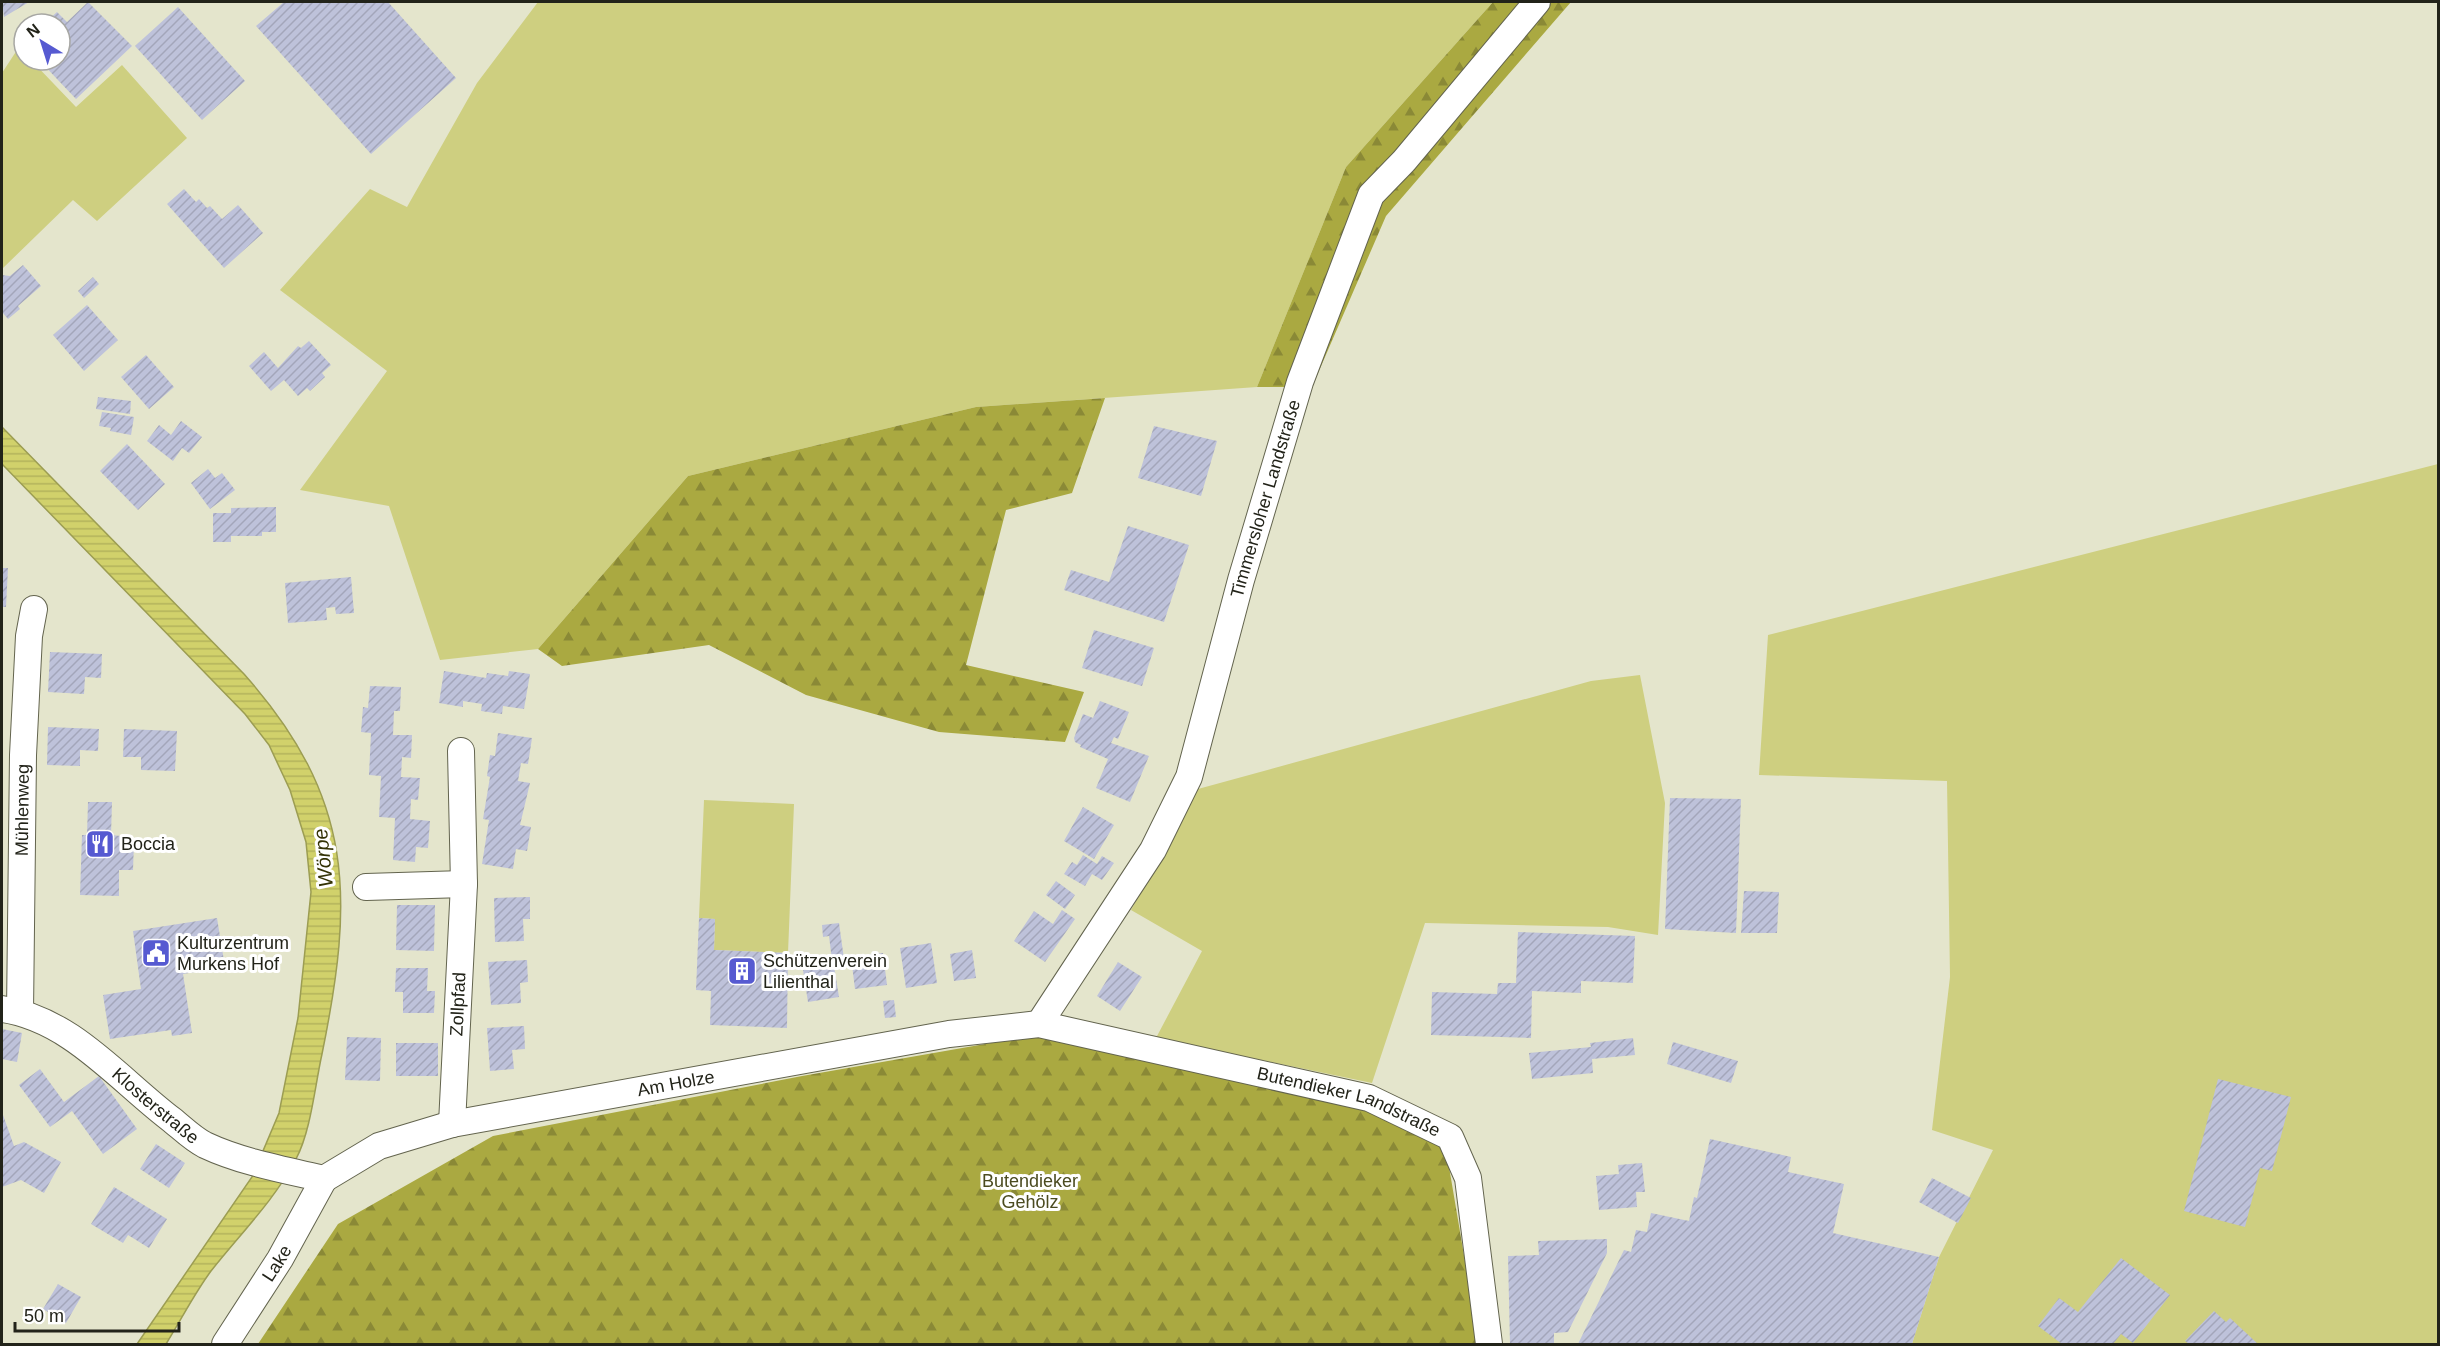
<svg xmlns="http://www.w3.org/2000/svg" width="2440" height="1346" font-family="Arial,sans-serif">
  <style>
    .green { fill: #cecf80 }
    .forest { fill: url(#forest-firs) }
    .water { fill: url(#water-rules); stroke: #9c9d52; stroke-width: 1.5 }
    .building { fill: url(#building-hatch) }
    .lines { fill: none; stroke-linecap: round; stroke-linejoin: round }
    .minor-casing { stroke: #63644e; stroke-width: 28 }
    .minor { stroke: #fff; stroke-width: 26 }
    .labels { text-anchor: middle; stroke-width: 6; stroke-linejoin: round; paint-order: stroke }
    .street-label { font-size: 18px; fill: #222319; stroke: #fff }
    .poi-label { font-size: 18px; fill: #222319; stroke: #fff; text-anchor: start }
    .park-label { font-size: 18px; fill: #4b4b20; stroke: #fff }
    .water-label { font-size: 20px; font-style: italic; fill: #333205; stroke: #fff }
  </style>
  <defs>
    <pattern id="forest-firs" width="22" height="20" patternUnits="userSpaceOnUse" patternTransform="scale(1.5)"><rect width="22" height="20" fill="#aaa941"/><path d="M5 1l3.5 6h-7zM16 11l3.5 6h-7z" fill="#8a8936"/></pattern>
    <pattern id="water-rules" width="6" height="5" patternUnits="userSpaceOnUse" patternTransform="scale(1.5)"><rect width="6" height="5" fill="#d1d16b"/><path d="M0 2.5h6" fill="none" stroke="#b3b35c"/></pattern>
    <pattern id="building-hatch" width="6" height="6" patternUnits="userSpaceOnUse" patternTransform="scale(1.5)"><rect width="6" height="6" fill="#bec2da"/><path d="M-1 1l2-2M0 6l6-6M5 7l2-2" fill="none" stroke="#a3a6ba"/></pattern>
  </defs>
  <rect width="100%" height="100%" fill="#e4e5cc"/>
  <!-- green -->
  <path class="green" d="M 538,2 L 1493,2 L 1346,167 L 1257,387 L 976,407 L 688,476 L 538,649 L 440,660 L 389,506 L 300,490 L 387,371 L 280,290 L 370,189 L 407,207 L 477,83 Z
    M 19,47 L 24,53 L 24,60 L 31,60 L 76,107 L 122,65 L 187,138 L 97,221 L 73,200 L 2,269 L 2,73 Z
    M 2438,464 L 2438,1344 L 1912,1344 L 1939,1257 L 1993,1150 L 1932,1130 L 1950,977 L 1947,781 L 1759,775 L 1768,635 Z
    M 1640,675 L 1665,803 L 1658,935 L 1608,927 L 1425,923 L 1372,1083 L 1156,1038 L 1202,951 L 1131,910 L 1198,789 L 1591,681 Z
    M 704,800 L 794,804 L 788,953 L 714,950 L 715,919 L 699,918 Z"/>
  <!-- forest -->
  <path class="forest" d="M 1493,2 L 1571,2 L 1386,216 L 1312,387 L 1257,387 L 1346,167 Z
    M 1105,398 L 1072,493 L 1006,510 L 966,665 L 1084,692 L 1065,742 L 939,732 L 806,695 L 709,645 L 562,666 L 538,649 L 688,476 L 976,407 Z
    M 1031,1036 L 1138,1057 L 1364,1109 L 1446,1149 L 1479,1344 L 258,1344 L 338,1224 L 493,1136 L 802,1076 Z"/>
  <!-- water -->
  <path class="water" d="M 2,427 L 244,674 C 355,799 354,897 322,1054 C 315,1085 311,1131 296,1159 C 274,1201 240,1234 211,1271 C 194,1294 181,1320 166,1344 L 137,1344 L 252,1177 L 279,1113 L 298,1018 L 311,892 L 306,842 L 290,790 L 269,745 L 245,714 L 2,464 Z"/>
  <!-- building -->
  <path class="building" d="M 2,2 L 29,2 L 4,17 Z
    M 88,2 L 132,46 L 76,99 L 39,60 L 60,60 L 60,24 L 44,24 L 57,12 L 67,22 Z
    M 284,2 L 388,2 L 456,78 L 371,154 L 256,26 Z
    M 178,7 L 245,81 L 202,120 L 135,46 Z
    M 184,189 L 196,202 L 199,199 L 207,208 L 210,206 L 222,219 L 238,205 L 263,233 L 224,268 L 167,204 Z
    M 23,265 L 41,286 L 18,306 L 20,309 L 8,319 L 2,312 L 2,275 L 10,276 Z
    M 93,277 L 99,284 L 84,298 L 78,291 Z
    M 87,305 L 118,340 L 84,371 L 53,335 Z
    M 309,341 L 331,365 L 322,373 L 325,377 L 310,391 L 307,388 L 298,396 L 284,380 L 271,391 L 249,366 L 264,352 L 278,368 L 298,346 L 301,348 Z
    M 146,355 L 174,387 L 149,409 L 121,377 Z
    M 98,397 L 131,401 L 130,414 L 96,409 Z
    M 102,412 L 134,417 L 131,435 L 110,431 L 111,428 L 99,426 Z
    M 181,421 L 202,437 L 189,453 L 182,448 L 173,461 L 147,441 L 159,425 L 171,435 Z
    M 1154,426 L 1217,441 L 1201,496 L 1138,478 Z
    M 127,444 L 165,484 L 138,510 L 100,471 Z
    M 208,469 L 215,478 L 222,473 L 235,490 L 210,509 L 191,483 Z
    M 276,507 L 276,532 L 262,532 L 262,536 L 231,536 L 231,542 L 213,542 L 213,513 L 231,513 L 231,508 Z
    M 1128,526 L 1189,545 L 1164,622 L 1064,590 L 1071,570 L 1109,582 Z
    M 2,568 L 8,568 L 6,607 L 2,607 Z
    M 351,577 L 354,613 L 336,614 L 335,607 L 326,608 L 327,620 L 288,623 L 285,583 Z
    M 1094,630 L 1154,648 L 1142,686 L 1082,668 Z
    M 50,652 L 102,654 L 101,678 L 85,677 L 84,694 L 48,692 Z
    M 444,671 L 486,678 L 487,673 L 508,676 L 509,671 L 530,674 L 524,709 L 503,706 L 502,714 L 481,711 L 482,704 L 463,701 L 463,707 L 439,703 Z
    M 370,686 L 401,687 L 400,711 L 394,711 L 393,735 L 412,735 L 411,758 L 402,757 L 401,777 L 420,778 L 418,800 L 411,799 L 410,819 L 430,821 L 428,848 L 416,847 L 415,862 L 393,860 L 395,818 L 379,817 L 381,776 L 369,775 L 371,733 L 361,732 L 363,707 L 368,708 Z
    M 1100,701 L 1129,712 L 1118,739 L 1114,737 L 1111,743 L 1149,756 L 1130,802 L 1096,788 L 1108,759 L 1080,747 L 1081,745 L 1075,742 L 1074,738 L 1083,714 L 1093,718 Z
    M 48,727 L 99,729 L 98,751 L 80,750 L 80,766 L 47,765 Z
    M 124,729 L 177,731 L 175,771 L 141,770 L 141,757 L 123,757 Z
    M 498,733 L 532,738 L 528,764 L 521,763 L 518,781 L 530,783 L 520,825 L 531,827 L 527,851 L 516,849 L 513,869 L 482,864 L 489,820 L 483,819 L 490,777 L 487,776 L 490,755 L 495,756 Z
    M 1670,798 L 1741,799 L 1736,933 L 1665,929 Z
    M 88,802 L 112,802 L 111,835 L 121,836 L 120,842 L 134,842 L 133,870 L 119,870 L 119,896 L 80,895 L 82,835 L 87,835 Z
    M 1083,807 L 1114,825 L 1094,859 L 1064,841 Z
    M 1083,855 L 1097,864 L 1102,856 L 1114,863 L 1102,880 L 1092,874 L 1085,886 L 1064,874 L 1072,862 L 1077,865 Z
    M 1056,881 L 1075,895 L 1065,909 L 1046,895 Z
    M 1744,891 L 1779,892 L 1777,933 L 1741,933 Z
    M 530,897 L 530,919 L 523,919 L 524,941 L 495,942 L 494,898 Z
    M 397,905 L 435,905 L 434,951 L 396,950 Z
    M 1062,910 L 1075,919 L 1045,962 L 1014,941 L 1034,911 L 1053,924 Z
    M 217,918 L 225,967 L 183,974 L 192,1033 L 172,1036 L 171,1030 L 110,1039 L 103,995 L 141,989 L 133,931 Z
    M 699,918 L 715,919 L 714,950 L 788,953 L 787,1028 L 710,1025 L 711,991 L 696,990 Z
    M 839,923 L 844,959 L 832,960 L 829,936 L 823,937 L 822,925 Z
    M 1518,932 L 1635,936 L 1633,983 L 1581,981 L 1581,993 L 1532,991 L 1531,1038 L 1431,1035 L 1432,992 L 1497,994 L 1498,983 L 1516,983 Z
    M 931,943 L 937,983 L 906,988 L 900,948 Z
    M 972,950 L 976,978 L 954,981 L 950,954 Z
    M 883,953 L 887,985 L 855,989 L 851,957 Z
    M 527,960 L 528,982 L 520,983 L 521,1003 L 491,1005 L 488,962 Z
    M 1118,962 L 1142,977 L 1120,1011 L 1097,996 Z
    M 834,966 L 839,997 L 808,1002 L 803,970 Z
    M 396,968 L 428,968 L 427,991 L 435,991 L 434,1013 L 403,1013 L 403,992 L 395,992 Z
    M 894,1000 L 896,1017 L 885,1018 L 883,1001 Z
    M 524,1026 L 525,1049 L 512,1050 L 514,1069 L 490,1071 L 487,1028 Z
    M 2,1029 L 22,1033 L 17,1062 L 2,1059 Z
    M 347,1037 L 381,1038 L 380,1081 L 345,1080 Z
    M 1633,1038 L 1635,1055 L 1592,1059 L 1593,1073 L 1532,1079 L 1529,1053 L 1591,1047 L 1590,1043 Z
    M 1673,1042 L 1738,1061 L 1731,1083 L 1667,1064 Z
    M 396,1043 L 438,1043 L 438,1076 L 396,1076 Z
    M 40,1069 L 64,1102 L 99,1076 L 137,1129 L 103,1154 L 72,1111 L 50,1127 L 19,1085 Z
    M 2218,1079 L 2291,1097 L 2272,1171 L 2260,1168 L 2245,1227 L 2184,1211 Z
    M 2,1112 L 14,1146 L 24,1142 L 61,1162 L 44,1193 L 21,1180 L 2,1187 Z
    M 1710,1139 L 1791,1157 L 1788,1172 L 1844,1184 L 1833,1233 L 1939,1257 L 1912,1344 L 1578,1344 L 1624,1250 L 1631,1252 L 1636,1230 L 1647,1232 L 1651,1213 L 1689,1221 L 1694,1197 L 1697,1198 Z
    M 156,1144 L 185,1163 L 169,1188 L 140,1169 Z
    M 1642,1163 L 1645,1192 L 1636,1192 L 1637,1207 L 1599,1210 L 1596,1176 L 1619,1174 L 1618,1165 Z
    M 1932,1178 L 1971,1198 L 1958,1223 L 1919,1202 Z
    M 114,1187 L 167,1219 L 149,1248 L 128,1235 L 123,1243 L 91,1224 Z
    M 1607,1239 L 1607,1253 L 1568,1332 L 1554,1333 L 1554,1344 L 1510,1344 L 1508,1256 L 1539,1255 L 1538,1241 Z
    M 2121,1258 L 2170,1295 L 2133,1343 L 2121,1334 L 2113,1344 L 2062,1344 L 2038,1326 L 2059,1298 L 2078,1312 Z
    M 58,1284 L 81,1297 L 66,1323 L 43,1309 Z
    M 2214,1311 L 2226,1322 L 2230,1318 L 2258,1344 L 2189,1344 L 2185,1341 Z"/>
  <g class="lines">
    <!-- minor casing -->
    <g class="minor-casing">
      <g id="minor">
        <path d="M 366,887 L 464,884"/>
        <path id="s1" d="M 2,1009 C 71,1019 119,1080 172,1120 C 182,1128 193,1139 205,1145 C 241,1162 285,1170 324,1179"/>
        <path id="s2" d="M 20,1012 L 23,755 L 29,636 L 34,609"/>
        <path id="s3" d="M 1039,1024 L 1153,850 L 1189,777 L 1241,580 L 1300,382 L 1371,195 L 1404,161 L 1537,2"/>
        <path id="s4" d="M 452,1124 L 464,884 L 461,751"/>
        <path id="s5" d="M 324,1179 L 379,1146 L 452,1124 L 949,1034 L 1039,1024 L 1369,1098 L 1450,1137 L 1468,1178 L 1489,1344"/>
        <path id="s6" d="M 225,1344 L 280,1259 L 324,1179"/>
      </g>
    </g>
    <!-- minor -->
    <use href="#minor" class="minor"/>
  </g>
  <!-- icons -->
  <defs>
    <g id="restaurant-square" transform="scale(1.5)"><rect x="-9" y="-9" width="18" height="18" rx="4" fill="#565ad1" stroke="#fff"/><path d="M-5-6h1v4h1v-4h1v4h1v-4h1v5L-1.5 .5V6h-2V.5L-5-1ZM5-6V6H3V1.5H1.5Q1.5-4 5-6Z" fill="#fff"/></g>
    <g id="civic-square" transform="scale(1.5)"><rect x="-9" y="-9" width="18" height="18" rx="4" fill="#565ad1" stroke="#fff"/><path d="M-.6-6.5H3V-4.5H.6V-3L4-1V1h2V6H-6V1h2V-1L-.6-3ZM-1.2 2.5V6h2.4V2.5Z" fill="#fff"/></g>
    <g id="building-square" transform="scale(1.5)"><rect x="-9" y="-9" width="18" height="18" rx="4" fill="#565ad1" stroke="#fff"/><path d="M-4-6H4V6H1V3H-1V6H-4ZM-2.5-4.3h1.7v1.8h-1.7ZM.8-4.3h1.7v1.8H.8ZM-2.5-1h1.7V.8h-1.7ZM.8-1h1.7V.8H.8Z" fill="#fff"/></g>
  </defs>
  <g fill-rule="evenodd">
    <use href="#restaurant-square" x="100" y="844"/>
    <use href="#civic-square" x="156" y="953"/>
    <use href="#building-square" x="742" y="971"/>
  </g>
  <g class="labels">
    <!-- street labels -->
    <g class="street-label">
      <text dy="6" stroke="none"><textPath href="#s3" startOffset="578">Timmersloher Landstraße</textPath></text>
      <text dy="6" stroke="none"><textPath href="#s2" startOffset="202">Mühlenweg</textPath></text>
      <text dy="6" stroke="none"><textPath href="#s4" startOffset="120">Zollpfad</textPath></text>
      <text dy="6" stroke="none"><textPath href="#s5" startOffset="368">Am Holze</textPath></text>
      <text dy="6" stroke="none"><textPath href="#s5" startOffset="1056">Butendieker Landstraße</textPath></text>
      <text dy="6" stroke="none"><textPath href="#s1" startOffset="184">Klosterstraße</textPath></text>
      <text dy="6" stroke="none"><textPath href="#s6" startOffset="96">Lake</textPath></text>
    </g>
    <!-- poi labels -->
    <g class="poi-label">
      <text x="121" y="850">Boccia</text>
      <text x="177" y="949">Kulturzentrum<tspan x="177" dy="21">Murkens Hof</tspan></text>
      <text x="763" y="967">Schützenverein<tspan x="763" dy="21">Lilienthal</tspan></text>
    </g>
    <!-- park labels -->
    <g class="park-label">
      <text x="1030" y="1187">Butendieker<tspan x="1030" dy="21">Gehölz</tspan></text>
    </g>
    <!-- water labels -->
    <g class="water-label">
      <text transform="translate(323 858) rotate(-96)" y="7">Wörpe</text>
    </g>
  </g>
  <!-- border -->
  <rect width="2440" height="1346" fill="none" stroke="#222319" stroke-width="6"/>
  <!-- north arrow -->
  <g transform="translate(42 42) rotate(322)"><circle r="28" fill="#ffffff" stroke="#a7a7a3" stroke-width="1.5"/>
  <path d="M0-4.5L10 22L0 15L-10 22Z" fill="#565ad1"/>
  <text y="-9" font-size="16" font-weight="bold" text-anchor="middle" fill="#222319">N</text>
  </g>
  <!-- scale -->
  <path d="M15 1322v9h164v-9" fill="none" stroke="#222319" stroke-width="3"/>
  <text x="24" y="1322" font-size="18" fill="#222319" stroke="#ffffff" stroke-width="4.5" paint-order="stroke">50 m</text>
</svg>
